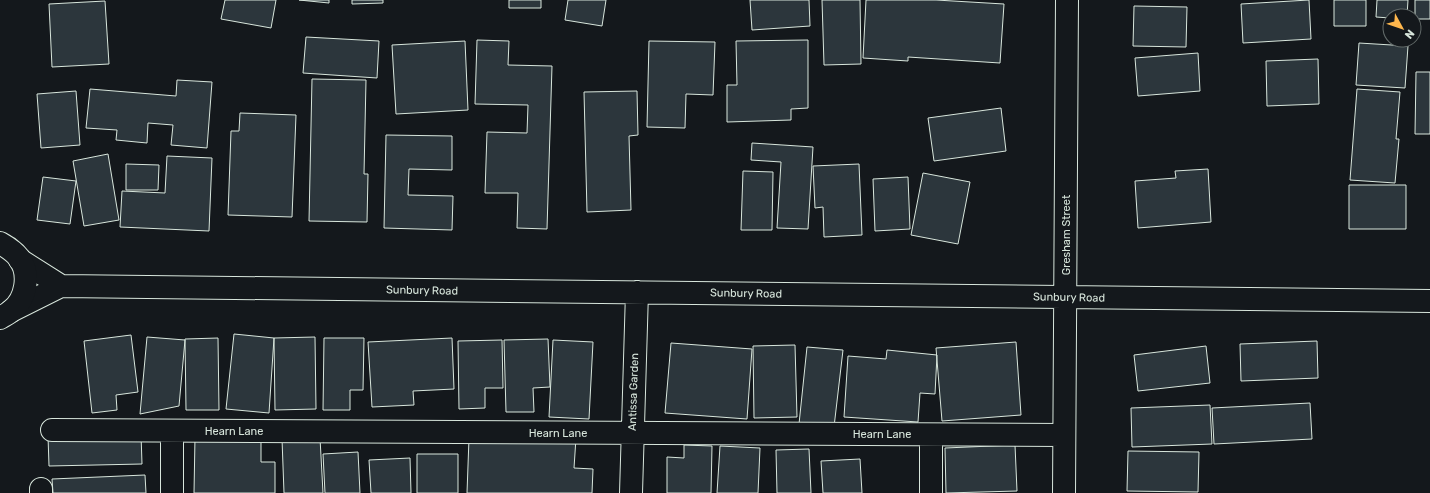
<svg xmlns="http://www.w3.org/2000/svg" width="1430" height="493" font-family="Rubik,sans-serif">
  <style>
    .building { fill: #2c363c; stroke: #d8e6dc }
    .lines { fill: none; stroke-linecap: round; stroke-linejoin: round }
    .minor-casing { stroke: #d8e6dc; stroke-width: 24 }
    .secondary-casing { stroke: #d8e6dc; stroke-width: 24 }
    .minor { stroke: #14181c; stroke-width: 22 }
    .secondary { stroke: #14181c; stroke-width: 22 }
    .labels { text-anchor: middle; stroke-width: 3; stroke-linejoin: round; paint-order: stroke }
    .street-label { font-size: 11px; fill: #d8e6dc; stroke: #14181c }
  </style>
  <rect width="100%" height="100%" fill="#14181c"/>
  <!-- building -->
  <path class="building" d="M 225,0 L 276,0 L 271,28 L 221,19 Z
    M 299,0 L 329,0 L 329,3 Z
    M 352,0 L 383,0 L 383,3 L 352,4 Z
    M 509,0 L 541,0 L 541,8 L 509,8 Z
    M 568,0 L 606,0 L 602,26 L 565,20 Z
    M 750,0 L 809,0 L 810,26 L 752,30 Z
    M 822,0 L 860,0 L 861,64 L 824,65 Z
    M 866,0 L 936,0 L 1004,4 L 1000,63 L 908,57 L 908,61 L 863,58 Z
    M 1309,0 L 1311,39 L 1243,43 L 1241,4 Z
    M 1334,0 L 1366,0 L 1366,26 L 1334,26 Z
    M 1377,0 L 1408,0 L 1407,16 L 1390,16 L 1390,18 L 1376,17 Z
    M 1415,0 L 1430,0 L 1430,19 L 1415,19 Z
    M 105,1 L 109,64 L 52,67 L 49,4 Z
    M 1134,6 L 1187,7 L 1186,47 L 1133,46 Z
    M 306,37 L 379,41 L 377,78 L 303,73 Z
    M 477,40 L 509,41 L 508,65 L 552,66 L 547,229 L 517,228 L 518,193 L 485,193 L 487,132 L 527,133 L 528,105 L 475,104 Z
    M 808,40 L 808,108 L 791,109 L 791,120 L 727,122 L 727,85 L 737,85 L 736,41 Z
    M 465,41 L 468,110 L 396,114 L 392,45 Z
    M 649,41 L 715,42 L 713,95 L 686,94 L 685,128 L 647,127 Z
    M 1359,43 L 1408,46 L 1405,88 L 1356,85 Z
    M 1198,53 L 1200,91 L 1138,96 L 1135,58 Z
    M 1318,59 L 1319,104 L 1267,106 L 1266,61 Z
    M 1416,72 L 1430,72 L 1430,134 L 1415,134 Z
    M 312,79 L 366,80 L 364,174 L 368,174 L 367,222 L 309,221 Z
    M 177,80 L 212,82 L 207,148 L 171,145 L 173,125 L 148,123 L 147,143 L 116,140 L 117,130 L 86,128 L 90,89 L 176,96 Z
    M 1357,89 L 1400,92 L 1396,139 L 1399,139 L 1395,183 L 1350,180 Z
    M 76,91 L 80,145 L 41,148 L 37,94 Z
    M 637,91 L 638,135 L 629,136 L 631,210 L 587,212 L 584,92 Z
    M 1001,108 L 1006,151 L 934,161 L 928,118 Z
    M 240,113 L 296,115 L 292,217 L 228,215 L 231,131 L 239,131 Z
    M 386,135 L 452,136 L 452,170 L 409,169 L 408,195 L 453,196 L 452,230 L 384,228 Z
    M 752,143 L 813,147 L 808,229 L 777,228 L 781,162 L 751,160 Z
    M 108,154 L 119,220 L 84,226 L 73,161 Z
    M 167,156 L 212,158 L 209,231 L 120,227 L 122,191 L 165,193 Z
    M 126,164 L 159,165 L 158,190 L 126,190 Z
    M 859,164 L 862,235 L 824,237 L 823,207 L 815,208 L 813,166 Z
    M 1208,169 L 1211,222 L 1138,228 L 1135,181 L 1176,178 L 1175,171 Z
    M 743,171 L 773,172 L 772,230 L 741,230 Z
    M 923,173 L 970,182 L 958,244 L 911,235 Z
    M 43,177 L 76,181 L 70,224 L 37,220 Z
    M 908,177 L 910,229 L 875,231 L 873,179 Z
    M 1349,185 L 1406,185 L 1406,229 L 1349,229 Z
    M 234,334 L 274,338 L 269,413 L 226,409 Z
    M 131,335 L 138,392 L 116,395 L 117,410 L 92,413 L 84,341 Z
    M 147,337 L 185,340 L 179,406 L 140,414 Z
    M 315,337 L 316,409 L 275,410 L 274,338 Z
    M 218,338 L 219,410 L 186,410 L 185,339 Z
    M 324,338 L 364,338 L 363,390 L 350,390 L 350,410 L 323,410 Z
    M 452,338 L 454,389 L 413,391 L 414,405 L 372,407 L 368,342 Z
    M 548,339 L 550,387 L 533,388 L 534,412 L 506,412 L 504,340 Z
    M 502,340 L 503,388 L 485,388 L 485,408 L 459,409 L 458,341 Z
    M 553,340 L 593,342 L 589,419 L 549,417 Z
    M 1317,341 L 1318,378 L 1241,381 L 1240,344 Z
    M 1016,342 L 1021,415 L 942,421 L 936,348 Z
    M 671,343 L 752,349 L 747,419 L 665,413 Z
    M 795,345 L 797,417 L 754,418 L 753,346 Z
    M 1206,346 L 1210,383 L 1138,391 L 1134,355 Z
    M 807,347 L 843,350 L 834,427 L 799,424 Z
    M 887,350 L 937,355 L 935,394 L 920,393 L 918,422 L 844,417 L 848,356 L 886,359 Z
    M 1310,403 L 1312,439 L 1214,444 L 1212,408 Z
    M 1210,405 L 1212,444 L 1132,447 L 1131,408 Z
    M 141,434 L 142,464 L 49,466 L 48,436 Z
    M 261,436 L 261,462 L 275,462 L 275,493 L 194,493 L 195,437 Z
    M 320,438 L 323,493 L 284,493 L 282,439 Z
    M 469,438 L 576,438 L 574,468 L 593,469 L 592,493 L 467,493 Z
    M 684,445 L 712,446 L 711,493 L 667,493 L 667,457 L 684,458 Z
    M 1015,445 L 1017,491 L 946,493 L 945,448 Z
    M 720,446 L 760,448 L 758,493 L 717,493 Z
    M 809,449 L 811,493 L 777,493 L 776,450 Z
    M 1128,451 L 1199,452 L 1198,492 L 1127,491 Z
    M 358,452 L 360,493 L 325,493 L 323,454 Z
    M 417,454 L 458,454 L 458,493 L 417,493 Z
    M 410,458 L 411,493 L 371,493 L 369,460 Z
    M 860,459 L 862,493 L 823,493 L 821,461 Z
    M 145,475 L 146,493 L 53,493 L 52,479 Z"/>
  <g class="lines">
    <!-- minor casing -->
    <g class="minor-casing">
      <path id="minor" d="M 20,260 L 61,286
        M 11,311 L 61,286 L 1430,301
        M 52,430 L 1064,435
        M 172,431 L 172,493
        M 41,489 L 41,493
        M 631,493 L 637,292
        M 931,493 L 931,435
        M 1064,493 L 1067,0"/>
    </g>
    <!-- secondary casing -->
    <g class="secondary-casing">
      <path id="secondary" d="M 0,243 C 7,247 14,251 19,258 C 31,274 26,300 11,311 C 8,314 3,316 0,318"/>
    </g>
    <!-- minor -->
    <use href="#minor" class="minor"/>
    <!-- secondary -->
    <use href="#secondary" class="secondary"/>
  </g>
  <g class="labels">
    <!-- street labels -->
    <g class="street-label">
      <text transform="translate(1066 235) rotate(-90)" y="4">Gresham Street</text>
      <text transform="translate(422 290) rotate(1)" y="4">Sunbury Road</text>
      <text transform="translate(746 293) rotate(1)" y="4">Sunbury Road</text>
      <text transform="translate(1069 297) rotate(1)" y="4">Sunbury Road</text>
      <text transform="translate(633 392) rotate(-88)" y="4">Antissa Garden</text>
      <text x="234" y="435">Hearn Lane</text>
      <text x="558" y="437">Hearn Lane</text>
      <text x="882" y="438">Hearn Lane</text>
    </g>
  </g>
  <!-- north arrow -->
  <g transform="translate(1402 28) rotate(130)"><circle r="19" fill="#14181c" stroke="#626a69"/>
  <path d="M0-3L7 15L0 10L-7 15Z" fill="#ffb74d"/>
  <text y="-6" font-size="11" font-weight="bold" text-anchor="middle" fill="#d8e6dc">N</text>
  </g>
</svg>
